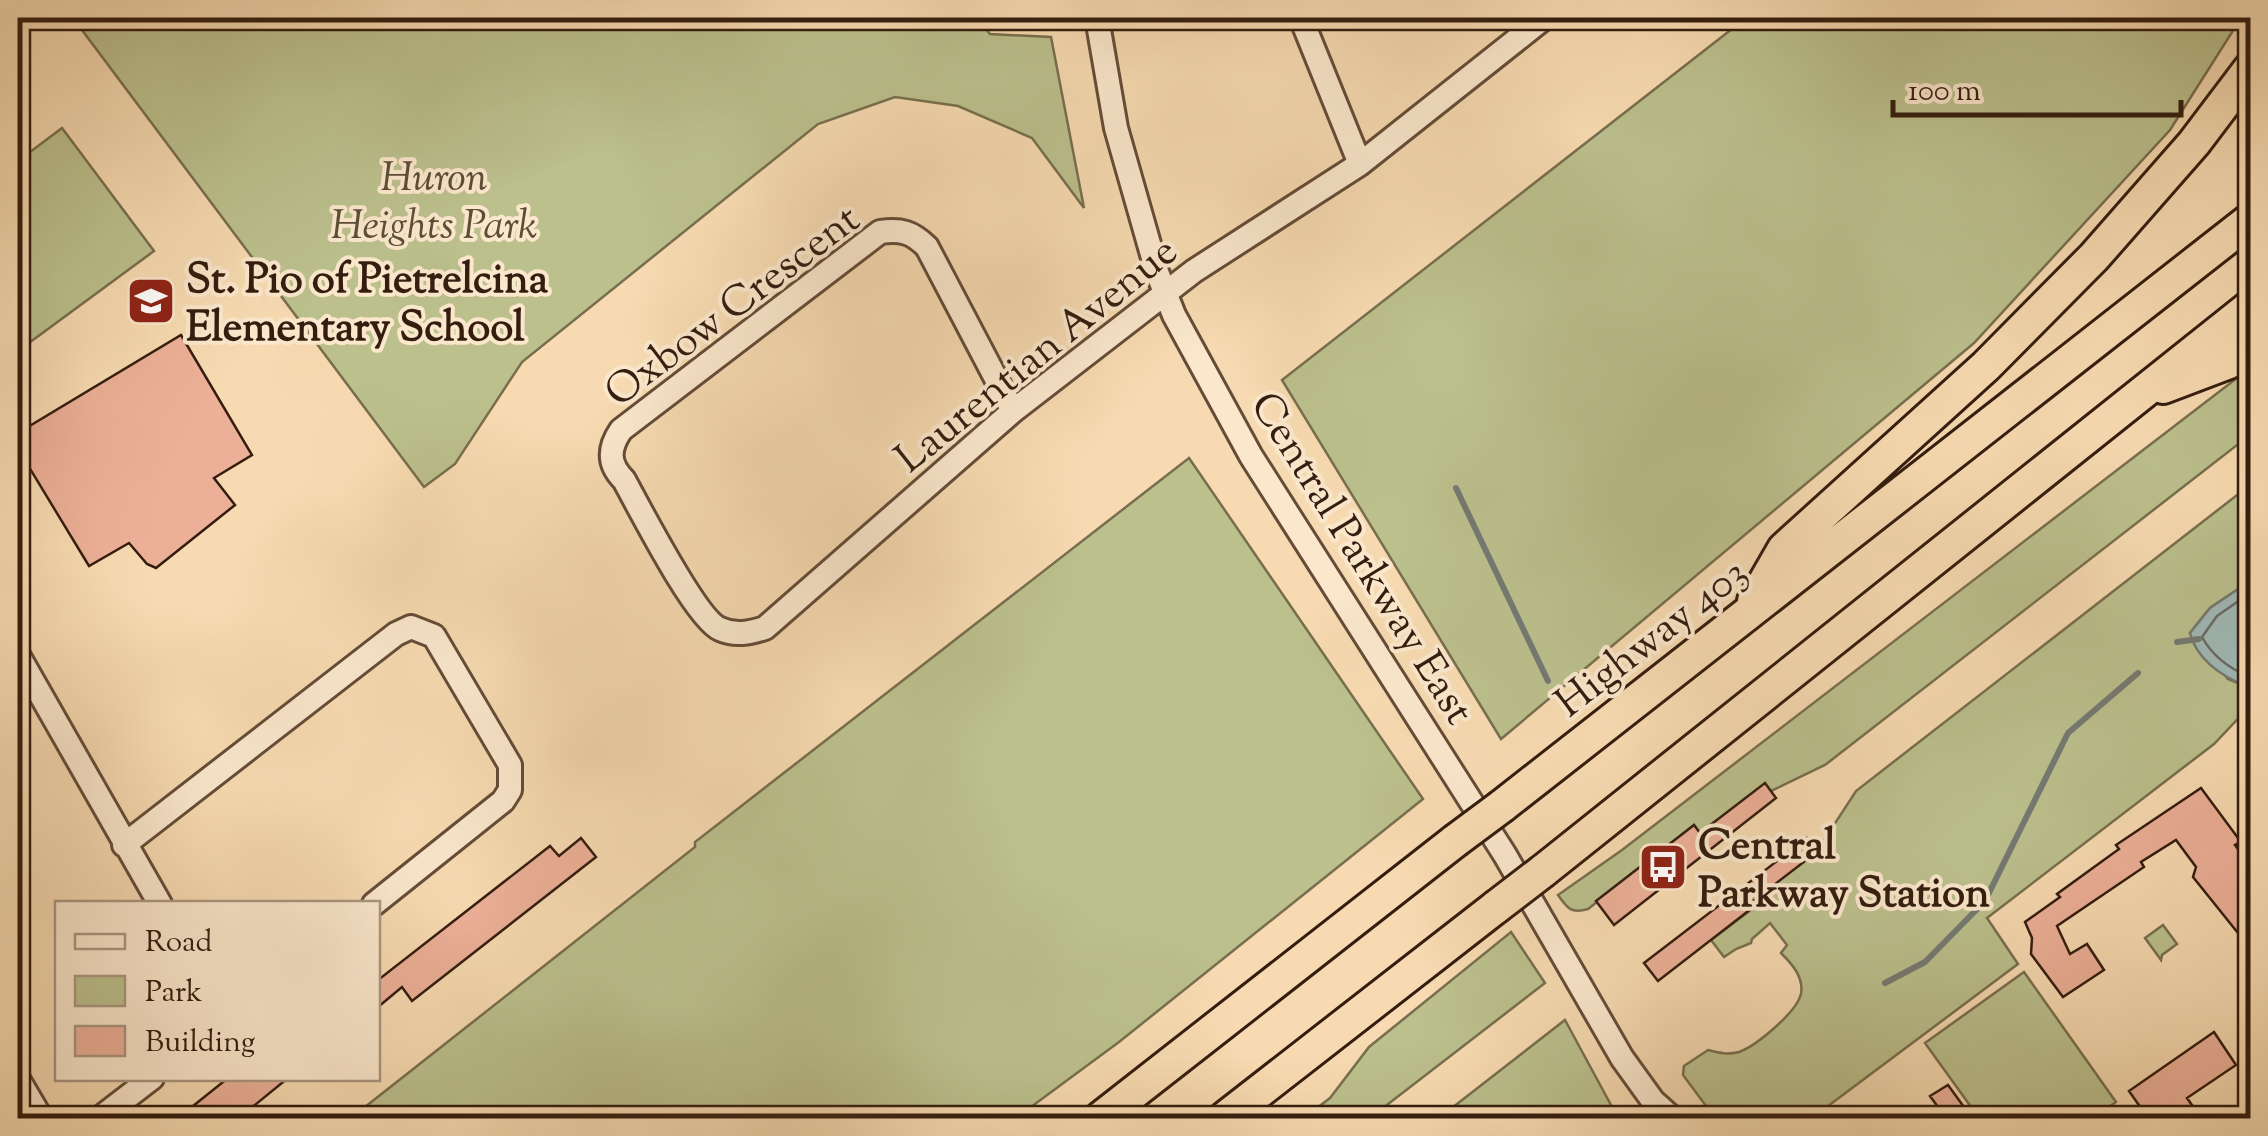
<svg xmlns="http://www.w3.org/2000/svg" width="2268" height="1136" font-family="'Sorts Mill Goudy',serif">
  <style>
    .green { fill: #bbc08d; stroke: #786e4e; stroke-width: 2.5 }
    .water { fill: #a0b8b5; stroke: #757a73; stroke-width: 2.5 }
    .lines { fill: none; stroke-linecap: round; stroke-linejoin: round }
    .shore { stroke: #6a6a62; stroke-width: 2.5 }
    .stream { stroke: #757a73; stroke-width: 6 }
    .building { fill: #ecb098; stroke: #341d0f; stroke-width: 2.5 }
    .minor-casing { stroke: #654c38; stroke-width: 28 }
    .highway-casing { stroke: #341d0f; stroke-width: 38 }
    .minor { stroke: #fae7cc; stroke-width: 22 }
    .highway { stroke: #f7dab1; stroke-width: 32 }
    .highway-bridge-casing { stroke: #341d0f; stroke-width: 38; stroke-linecap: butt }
    .highway-bridge { stroke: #f7dab1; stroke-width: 32 }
    .labels { text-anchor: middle; stroke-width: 8; stroke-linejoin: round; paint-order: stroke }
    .park-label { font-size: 42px; font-style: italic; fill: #5c4e35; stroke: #fae7cc }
    .poi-label { font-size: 42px; font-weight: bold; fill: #341d0f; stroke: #fae7cc; text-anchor: start }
    .street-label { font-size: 42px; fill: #341d0f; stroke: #fae7cc }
  </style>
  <rect width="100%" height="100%" fill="#f7dab1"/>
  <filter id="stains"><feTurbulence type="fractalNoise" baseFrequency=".002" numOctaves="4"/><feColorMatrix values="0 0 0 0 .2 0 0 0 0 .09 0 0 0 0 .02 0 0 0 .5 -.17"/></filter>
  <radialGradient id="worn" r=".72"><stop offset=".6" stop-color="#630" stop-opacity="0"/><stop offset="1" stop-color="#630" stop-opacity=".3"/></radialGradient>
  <!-- green -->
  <path class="green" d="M 73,18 L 978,18 L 990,34 L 1051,37 L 1084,208 L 1032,138 L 958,106 L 895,97 L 818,124 L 522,362 L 455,464 L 424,487 Z
    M 1746,18 L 2241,18 L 2170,130 L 1974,343 L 1501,739 L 1282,380 Z
    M 62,128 L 154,251 L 18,351 L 18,161 Z
    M 2250,368 L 2250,435 L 1825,765 L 1771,791 L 1700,833 L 1694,825 L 1588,909 C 1571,914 1567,908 1558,895 L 1622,850 Z
    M 1189,458 L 1423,799 L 1119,1042 L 1016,1118 L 351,1118 L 695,847 L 695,842 Z
    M 2250,485 L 2250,581 L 2210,608 L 2190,633 L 2228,679 L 2250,688 L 2250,706 L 2214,744 L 1987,918 L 2018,964 L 1812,1118 L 1715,1118 L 1683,1075 L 1684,1066 L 1708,1050 C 1720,1053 1728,1055 1739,1052 C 1756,1046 1797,1012 1801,994 C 1804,977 1792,964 1781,953 L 1787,945 L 1770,923 L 1752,939 L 1751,943 L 1736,949 L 1724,957 L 1711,940 L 1756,906 L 1753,901 L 1817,851 L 1856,791 Z
    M 2163,925 L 2177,944 L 2162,955 L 2161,960 L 2145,938 Z
    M 1511,932 L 1545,983 L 1370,1118 L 1304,1118 L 1330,1098 L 1369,1047 Z
    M 2024,972 L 2116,1102 L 2093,1118 L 1979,1118 L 1925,1043 Z
    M 1565,1020 L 1618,1118 L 1439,1118 Z"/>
  <!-- water -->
  <path class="water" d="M 2250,581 L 2250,688 C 2225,678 2197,661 2190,633 L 2210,608 Z"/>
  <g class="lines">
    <!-- shore -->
    <path class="shore" d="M 2250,593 L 2217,616 L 2202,637 C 2213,657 2230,669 2250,677"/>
    <!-- stream -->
    <path class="stream" d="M 1456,488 L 1548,681
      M 2177,642 L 2199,639
      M 1885,983 L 1925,962 L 1985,901 L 2068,733 L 2138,673"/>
  </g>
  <!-- building -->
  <path class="building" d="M 181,335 L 252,455 L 214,478 L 235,505 L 156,568 L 147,564 L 129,543 L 89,566 L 18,449 L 18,433 Z
    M 1765,783 L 1776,798 L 1614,925 L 1596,901 L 1694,825 L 1700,833 Z
    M 2201,788 L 2241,842 L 2235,845 L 2250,866 L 2250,948 L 2193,877 L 2196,867 L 2176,840 L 2141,862 L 2144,867 L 2057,926 L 2070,954 L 2087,944 L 2104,970 L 2063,997 L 2031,954 L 2032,938 L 2025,922 L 2060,897 L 2057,894 L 2119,849 L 2116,845 Z
    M 581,838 L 596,857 L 412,1001 L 402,987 L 378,1007 L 378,980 L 550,846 L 559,856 Z
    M 1807,838 L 1818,851 L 1753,901 L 1756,905 L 1658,981 L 1644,963 Z
    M 2214,1032 L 2236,1065 L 2187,1098 L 2201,1118 L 2148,1118 L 2129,1091 Z
    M 228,1078 L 288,1078 L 239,1118 L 178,1118 Z
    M 1948,1085 L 1972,1118 L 1946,1118 L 1930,1096 Z"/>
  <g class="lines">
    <!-- minor casing -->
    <g class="minor-casing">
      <path id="minor" d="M 1097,18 L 1116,128 L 1157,272 L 1174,315 L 1251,456 L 1505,855 L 1622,1058 L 1653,1101 L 1672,1118
        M 1301,18 L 1360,164
        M 1013,411 L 927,247 C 912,232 901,229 880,232 L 621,430 C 608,449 608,464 624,480 C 640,509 696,619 720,629 C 735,636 750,633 765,628 L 1013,411 L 1194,271 L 1360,164 L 1544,18
        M 18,655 L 160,904
        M 124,845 L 396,634 L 411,627 L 434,636 L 510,765 L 510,790 L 503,801 L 374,904
        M 18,1079 L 41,1118
        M 100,1118 L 152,1078"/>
    </g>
    <!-- highway casing -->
    <g class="highway-casing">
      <path id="highway" d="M 2163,387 L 2229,362 L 2250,347
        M 1754,601 L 1784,549 L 1986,366 L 2094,257 L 2194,143 L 2250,69
        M 1502,806 L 2250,220
        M 1543,871 L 2250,307
        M 1101,1118 L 1455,841
        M 1225,1118 L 1496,907"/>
    </g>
    <!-- minor -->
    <use href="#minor" class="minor"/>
    <!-- highway -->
    <use href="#highway" class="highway"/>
    <!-- highway-bridge casing -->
    <g class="highway-bridge-casing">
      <path id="highway-bridge" d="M 1455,841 L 1502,806
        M 1496,907 L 1543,871"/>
    </g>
    <!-- highway-bridge -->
    <use href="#highway-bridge" class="highway-bridge"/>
  </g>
  <!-- icons -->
  <defs>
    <g id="school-square" transform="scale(2.5)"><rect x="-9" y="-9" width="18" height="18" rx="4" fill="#8f2418" stroke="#fae7cc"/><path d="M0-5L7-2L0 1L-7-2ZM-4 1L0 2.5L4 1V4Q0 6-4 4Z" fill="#fff"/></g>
    <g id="bus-square" transform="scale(2.5)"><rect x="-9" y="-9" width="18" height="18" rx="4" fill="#8f2418" stroke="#fae7cc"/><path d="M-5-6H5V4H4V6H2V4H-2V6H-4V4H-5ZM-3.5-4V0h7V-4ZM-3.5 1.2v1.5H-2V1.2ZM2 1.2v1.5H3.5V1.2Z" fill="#fff"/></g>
  </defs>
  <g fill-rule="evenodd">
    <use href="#school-square" x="151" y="301"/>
    <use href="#bus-square" x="1663" y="867"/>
  </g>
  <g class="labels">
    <!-- park labels -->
    <g class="park-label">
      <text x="434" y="190">Huron<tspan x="434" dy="48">Heights Park</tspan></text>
    </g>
    <!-- poi labels -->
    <g class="poi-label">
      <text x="186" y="292">St. Pio of Pietrelcina<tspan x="186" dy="48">Elementary School</tspan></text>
      <text x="1698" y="858">Central<tspan x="1698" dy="48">Parkway Station</tspan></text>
    </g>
    <!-- street labels -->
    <g class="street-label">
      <text transform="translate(731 304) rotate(-37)" y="15">Oxbow Crescent</text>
      <text transform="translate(1035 353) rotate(-39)" y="15">Laurentian Avenue</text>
      <text transform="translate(1364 557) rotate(58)" y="15">Central Parkway East</text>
      <text transform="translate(1650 636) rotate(-38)" y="15">Highway 403</text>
    </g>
  </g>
  <!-- margin -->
  <rect width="2268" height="1136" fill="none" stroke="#f7dab1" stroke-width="60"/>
  <rect x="20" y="20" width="2228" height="1096" fill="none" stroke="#341d0f" stroke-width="5"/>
  <rect x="30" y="30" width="2208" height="1076" fill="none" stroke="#341d0f" stroke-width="2.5"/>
  <!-- legend -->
  <rect x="55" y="901" width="325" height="180" fill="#fae7cc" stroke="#ab9680" stroke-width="2.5"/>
  <rect x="75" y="934" width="50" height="15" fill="#fae7cc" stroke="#ab9680" stroke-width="2.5"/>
  <text x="145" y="951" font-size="30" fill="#341d0f">Road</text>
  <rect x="75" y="976" width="50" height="30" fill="#bbc08d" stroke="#ab9680" stroke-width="2.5"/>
  <text x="145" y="1001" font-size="30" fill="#341d0f">Park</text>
  <rect x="75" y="1026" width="50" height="30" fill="#ecb098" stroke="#ab9680" stroke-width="2.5"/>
  <text x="145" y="1051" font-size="30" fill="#341d0f">Building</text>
  <!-- scale -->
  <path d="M1893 100v15h288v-15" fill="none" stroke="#341d0f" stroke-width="5"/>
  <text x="1908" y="100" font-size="30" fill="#341d0f" stroke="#fae7cc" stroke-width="8" paint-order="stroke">100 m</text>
  <rect width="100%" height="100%" filter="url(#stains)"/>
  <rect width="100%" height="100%" fill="url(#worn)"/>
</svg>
